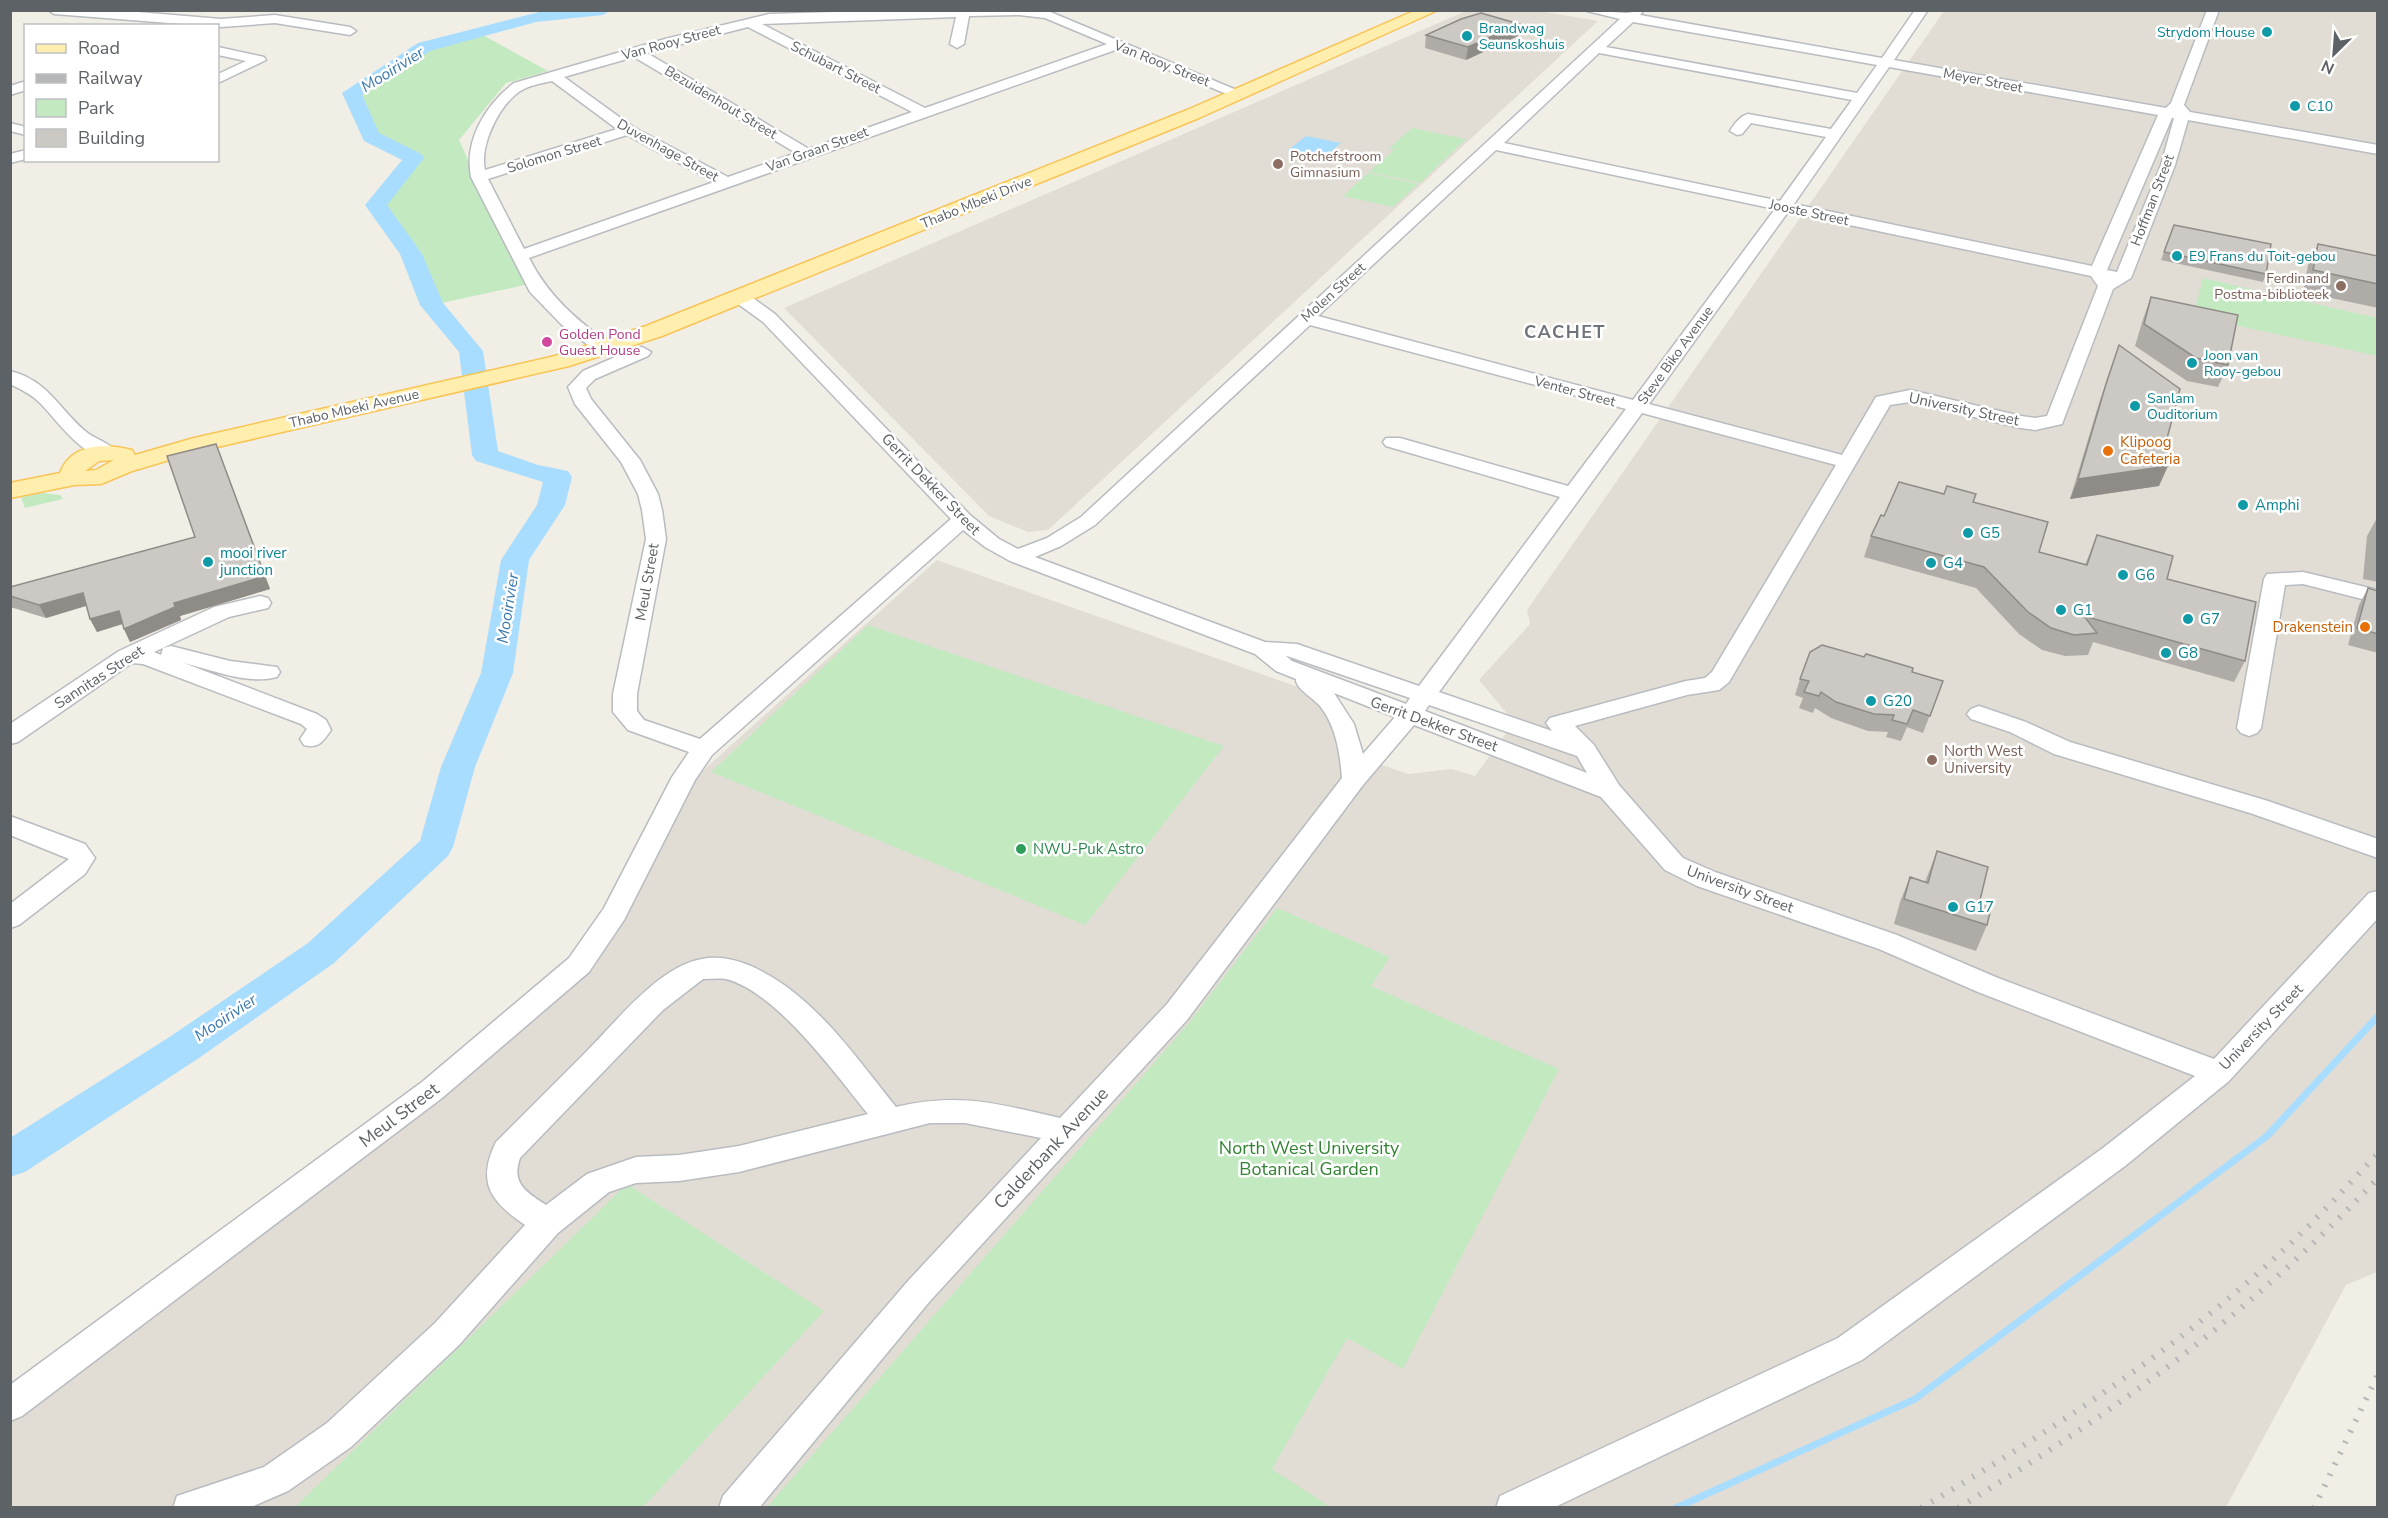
<svg xmlns="http://www.w3.org/2000/svg" width="2388" height="1518" font-family="'Nunito Sans',sans-serif">
  <style>
    .education { fill: #e1ddd4 }
    .green { fill: #c3e9c1 }
    .water { fill: #a8ddff }
    .lines { fill: none; stroke-linecap: round; stroke-linejoin: round }
    .stream { stroke: #a8ddff; stroke-width: 7 }
    .river { fill: #a8ddff; fill-rule: evenodd }
    .minor-casing { stroke: #b8bcc0; stroke-width: 3 }
    .major-casing { stroke: #f9c456; stroke-width: 3 }
    .minor { fill: #fff; fill-rule: evenodd }
    .major { fill: #ffeead; fill-rule: evenodd }
    .rail { stroke: #b5b6b7; stroke-width: 6; stroke-dasharray: 2 10; stroke-linecap: butt }
    .wall { fill: #afaca8 }
    .shaded-wall { fill: #8f8c88 }
    .building { fill: #ccc8c3; stroke: #8f8c88; stroke-width: 1.5 }
    .culture-dot { fill: #0f9aa8; stroke: #fff; stroke-width: 2 }
    .education-dot { fill: #8d6e63; stroke: #fff; stroke-width: 2 }
    .hotel-dot { fill: #d1479c; stroke: #fff; stroke-width: 2 }
    .food-dot { fill: #e8710a; stroke: #fff; stroke-width: 2 }
    .leisure-dot { fill: #2e9e5b; stroke: #fff; stroke-width: 2 }
    .labels { text-anchor: middle; stroke-width: 5; stroke-linejoin: round; paint-order: stroke }
    .far-culture-label { font-size: 14px; fill: #0d838f; stroke: #fff; text-anchor: start }
    .far-street-label { font-size: 14px; fill: #5d6267; stroke: #fff }
    .far-education-label { font-size: 14px; fill: #785e54; stroke: #fff; text-anchor: start }
    .far-hotel-label { font-size: 14px; fill: #b23c85; stroke: #fff; text-anchor: start }
    .street-label { font-size: 15px; fill: #5d6267; stroke: #fff }
    .food-label { font-size: 15px; fill: #c56008; stroke: #fff; text-anchor: start }
    .culture-label { font-size: 15px; fill: #0d838f; stroke: #fff; text-anchor: start }
    .education-label { font-size: 15px; fill: #785e54; stroke: #fff; text-anchor: start }
    .leisure-label { font-size: 15px; fill: #27864d; stroke: #fff; text-anchor: start }
    .water-label { font-size: 16px; font-style: italic; fill: #3b79af; stroke: #fff }
    .far-district-label { font-size: 18px; font-weight: bold; letter-spacing: 1.5px; fill: #6e7479; stroke: #fff }
    .near-street-label { font-size: 18px; fill: #5d6267; stroke: #fff }
    .near-park-label { font-size: 18px; fill: #308330; stroke: #fff }
  </style>
  <rect width="100%" height="100%" fill="#f1eee6"/>
  <!-- education -->
  <path class="education" d="M 1466,11 L 1539,11 L 1598,21 L 1048,530 L 1028,532 L 989,516 L 784,308 Z
    M 1944,11 L 2377,11 L 2377,1272 L 2346,1285 L 2226,1507 L 11,1507 L 10,1386 L 441,1075 L 597,934 L 688,784 L 937,560 L 1321,695 L 1342,751 L 1408,774 L 1452,769 L 1475,776 L 1514,722 L 1479,680 L 1530,624 L 1527,610 Z"/>
  <!-- green -->
  <path class="green" d="M 479,33 L 548,71 L 506,83 L 459,140 L 525,285 L 432,305 L 411,254 L 376,205 L 414,158 L 371,137 L 352,93 L 424,47 Z
    M 1412,128 L 1466,139 L 1420,183 L 1369,172 L 1394,150 L 1389,148 Z
    M 1368,173 L 1418,184 L 1393,207 L 1343,196 Z
    M 2203,278 L 2377,318 L 2377,356 L 2193,316 Z
    M 43,493 L 60,495 L 63,499 L 25,508 L 21,497 Z
    M 868,625 L 1224,746 L 1085,925 L 711,772 Z
    M 1277,908 L 1390,957 L 1371,986 L 1559,1069 L 1403,1369 L 1347,1338 L 1272,1469 L 1330,1507 L 767,1507 L 1188,1024 Z
    M 627,1184 L 824,1311 L 643,1507 L 294,1508 Z"/>
  <!-- water -->
  <path class="water" d="M 1306,136 L 1341,143 L 1322,159 L 1287,151 Z"/>
  <g class="lines">
    <!-- stream -->
    <path class="stream" d="M 1676,1508 L 1915,1399 L 2267,1136 L 2378,1016"/>
    <!-- river -->
    <path class="river" d="M 547,10 L 611,10 L 603,15 L 536,22 L 430,51 L 362,95 L 379,133 L 421,154 L 424,158 L 387,205 L 422,254 L 443,303 L 483,351 L 498,451 L 538,465 L 568,471 L 572,477 L 565,505 L 529,560 L 513,673 L 475,767 L 453,847 L 448,856 L 334,963 L 199,1058 L 25,1172 L 10,1177 L 10,1138 L 171,1036 L 308,943 L 420,841 L 441,767 L 481,673 L 501,560 L 537,505 L 543,482 L 476,461 L 472,455 L 459,352 L 420,305 L 400,254 L 365,205 L 402,160 L 364,141 L 342,93 L 418,43 Z"/>
    <!-- minor casing -->
    <g class="minor-casing">
      <path id="minor" d="M 48,10 L 114,10 L 221,19 L 275,15 L 350,27 L 356,31 L 350,35 L 275,23 L 221,27 L 54,14 Z
        M 901,10 L 1048,11 L 1246,94 L 1244,97 L 1234,97 L 1118,49 L 529,258 C 549,297 575,318 609,344 L 612,348 L 609,352 L 597,352 L 562,325 L 530,292 L 471,177 C 464,141 485,105 514,83 L 665,39 L 769,14 ZM 1019,15 L 1045,18 L 1107,44 L 925,108 L 762,24 L 956,17 L 950,44 L 957,48 L 964,44 L 969,16 ZM 748,27 L 912,112 L 809,149 L 647,53 ZM 634,57 L 796,153 L 728,177 L 633,127 L 564,77 ZM 552,81 L 617,129 L 485,170 C 479,145 501,100 524,89 C 532,85 543,83 552,81 ZM 627,135 L 714,182 L 524,249 L 488,179 Z
        M 1583,10 L 1627,13 L 1644,10 L 1640,15 L 1882,58 L 1915,10 L 1928,10 L 1894,60 L 2166,108 L 2171,103 L 2207,10 L 2219,10 L 2184,105 L 2190,112 L 2378,145 L 2378,154 L 2188,120 L 2175,165 L 2131,278 L 2113,289 L 2062,424 L 2035,430 L 2021,428 L 1910,402 L 1890,405 L 1729,682 L 1719,690 L 1687,695 L 1575,726 L 1594,745 L 1619,785 L 1683,858 L 1715,872 L 1897,935 L 1998,978 L 2214,1059 L 2369,893 L 2378,891 L 2378,918 L 2229,1081 L 2125,1166 L 1862,1360 L 1553,1508 L 1496,1508 L 1500,1496 L 1838,1338 L 2103,1148 L 2195,1076 L 1978,992 L 1879,949 L 1697,886 L 1665,870 L 1601,797 L 1414,725 L 1363,785 L 1187,1020 L 930,1301 L 759,1508 L 719,1508 L 723,1496 L 908,1281 L 1041,1138 L 965,1123 L 930,1123 L 739,1172 L 679,1181 L 636,1183 L 609,1192 L 558,1233 L 459,1345 L 351,1447 L 288,1491 L 249,1508 L 173,1508 L 177,1496 L 264,1467 L 327,1423 L 435,1323 L 525,1225 C 491,1202 476,1183 496,1142 C 526,1112 556,1082 586,1052 C 616,1022 659,966 702,959 C 722,955 745,962 763,972 C 818,1001 858,1060 896,1107 C 960,1092 998,1104 1060,1118 L 1167,1004 L 1342,778 C 1340,753 1336,726 1320,706 C 1313,698 1295,688 1296,679 L 1276,671 L 1255,654 L 1010,561 L 985,547 L 963,530 L 712,755 L 695,780 L 624,920 L 589,972 L 442,1098 L 22,1416 L 10,1421 L 10,1385 L 422,1082 L 569,958 L 604,908 L 672,777 L 689,752 L 628,730 L 613,712 L 613,694 L 646,539 L 642,510 L 638,494 L 621,462 L 575,404 L 568,387 L 583,371 L 636,348 L 642,347 L 651,352 L 648,356 L 595,379 L 586,388 L 591,399 L 640,460 L 658,494 L 662,510 L 666,539 L 637,694 L 637,711 L 644,720 L 700,739 L 951,519 L 763,322 L 734,301 L 732,297 L 734,293 L 746,293 L 775,314 L 970,515 L 999,539 L 1018,549 L 1047,538 L 1081,517 L 1620,19 ZM 1633,22 L 1877,65 L 1857,93 L 1606,47 ZM 1599,53 L 1852,100 L 1831,129 L 1748,114 C 1740,116 1734,124 1730,131 L 1737,135 L 1742,134 L 1751,123 L 1826,137 L 1780,201 L 1504,143 ZM 1889,67 L 2158,115 L 2092,266 L 1794,204 ZM 2172,118 L 2174,118 L 2161,165 L 2117,272 L 2107,270 ZM 1496,150 L 1775,209 L 1633,400 L 1318,316 ZM 1788,212 L 2091,276 L 2098,286 L 2047,416 L 2035,418 L 2021,416 L 1910,390 L 1876,397 L 1842,455 L 1649,404 ZM 1310,325 L 1626,409 L 1568,486 L 1400,438 L 1386,438 L 1383,442 L 1386,446 L 1560,497 L 1419,686 L 1297,644 L 1265,642 L 1035,557 L 1061,546 L 1095,525 ZM 1642,413 L 1836,465 L 1712,672 L 1705,678 L 1686,681 L 1550,718 L 1546,723 L 1552,731 L 1439,692 ZM 1286,656 L 1287,656 L 1410,698 L 1406,704 L 1292,661 ZM 1334,693 L 1395,717 L 1363,754 L 1354,724 ZM 1429,705 L 1577,756 L 1587,773 L 1425,711 ZM 703,979 C 711,979 719,978 726,979 C 777,992 836,1075 868,1114 L 739,1146 L 679,1155 L 636,1157 L 587,1174 L 546,1205 C 526,1192 511,1183 520,1158 L 663,1010 Z
        M 218,47 L 264,57 L 266,60 L 218,83 L 218,74 L 246,61 L 218,55 Z
        M 26,81 L 26,90 L 10,95 L 10,86 Z
        M 10,123 L 26,127 L 26,135 L 10,131 Z
        M 26,150 L 26,159 L 10,163 L 10,154 Z
        M 10,371 C 49,380 61,413 89,434 C 98,440 110,443 116,452 L 113,456 C 84,463 57,419 39,402 C 31,394 20,389 10,384 Z
        M 2303,572 L 2378,590 L 2378,603 L 2303,584 L 2285,585 L 2261,728 L 2257,733 L 2249,736 L 2241,733 L 2237,728 L 2264,579 L 2267,574 Z
        M 260,596 L 268,598 L 271,603 L 268,608 L 229,617 L 154,652 L 161,655 L 163,648 L 171,646 L 230,661 L 277,667 L 280,672 L 277,677 C 248,685 212,670 184,663 L 317,714 L 326,720 L 331,730 C 323,742 318,749 304,745 L 300,739 L 307,729 L 301,724 L 143,664 L 132,663 L 18,742 L 10,744 L 10,724 L 119,651 L 214,607 Z
        M 1979,706 L 2026,722 L 2070,742 L 2268,801 L 2378,839 L 2378,858 L 2250,813 L 2054,754 L 2010,732 L 1971,719 L 1967,714 L 1971,709 Z
        M 10,816 L 85,844 L 95,858 L 85,874 L 19,925 L 10,928 L 10,904 L 69,859 L 10,835 Z"/>
    </g>
    <!-- major casing -->
    <g class="major-casing">
      <path id="major" d="M 1416,10 L 1438,10 L 1199,118 L 662,336 L 569,366 L 200,451 L 132,471 L 101,484 L 74,485 L 10,498 L 10,483 L 60,473 C 71,443 105,443 132,450 L 135,455 L 194,438 L 555,356 L 646,326 L 1187,110 ZM 114,460 L 96,470 L 85,471 L 99,461 Z"/>
    </g>
    <!-- minor -->
    <use href="#minor" class="minor"/>
    <!-- major -->
    <use href="#major" class="major"/>
    <!-- rail -->
    <path class="rail" d="M 1921,1508 C 2046,1434 2169,1355 2276,1257 C 2312,1224 2345,1189 2378,1153
      M 1958,1508 C 2117,1411 2250,1314 2378,1178
      M 2314,1508 L 2378,1374"/>
  </g>
  <!-- wall -->
  <path class="wall" d="M 1426,35 L 1518,36 L 1466,60 L 1425,48 Z
    M 2174,225 L 2266,274 L 2263,282 L 2161,260 Z
    M 2318,244 L 2378,256 L 2378,308 L 2303,292 L 2308,265 Z
    M 2151,297 L 2228,365 L 2218,387 L 2187,381 L 2135,346 L 2143,319 Z
    M 2119,345 L 2164,450 L 2159,486 L 2070,499 L 2099,403 Z
    M 216,444 L 270,589 L 180,616 L 181,620 L 130,642 L 124,629 L 123,624 L 97,632 L 90,619 L 86,606 L 46,618 L 10,607 L 10,587 L 195,537 Z
    M 1973,502 L 2039,552 L 2085,565 L 2097,535 L 2167,579 L 2245,661 L 2234,682 L 2093,642 L 2088,655 L 2065,656 L 2042,650 L 2019,634 L 1976,588 L 1864,557 L 1871,536 L 1884,516 Z
    M 2378,516 L 2378,582 L 2363,579 L 2367,536 Z
    M 2368,588 L 2378,591 L 2378,653 L 2348,645 L 2359,605 Z
    M 1912,672 L 1943,681 L 1923,733 L 1907,727 L 1901,741 L 1886,737 L 1888,732 L 1868,731 L 1831,718 L 1815,708 L 1813,713 L 1799,708 L 1803,698 L 1795,695 L 1800,679 Z
    M 1937,851 L 1980,900 L 1987,925 L 1976,951 L 1894,924 L 1900,902 L 1910,877 L 1925,882 Z"/>
  <!-- shaded-wall -->
  <path class="shaded-wall" d="M 1519,24 L 1518,36 L 1466,60 L 1468,47 Z
    M 216,444 L 270,589 L 180,616 L 181,620 L 130,642 L 124,629 L 174,603 L 265,576 Z
    M 2168,466 L 2159,486 L 2070,499 L 2078,479 Z
    M 83,593 L 89,605 L 46,618 L 39,605 Z
    M 119,611 L 125,623 L 97,632 L 90,619 Z"/>
  <!-- building -->
  <path class="building" d="M 1481,13 L 1519,24 L 1468,47 L 1426,35 L 1461,19 Z
    M 2174,225 L 2271,244 L 2266,274 L 2164,252 Z
    M 2318,244 L 2378,256 L 2378,284 L 2313,270 Z
    M 2151,297 L 2238,315 L 2228,365 L 2196,358 L 2144,324 Z
    M 2119,345 L 2180,389 L 2164,450 L 2170,454 L 2168,466 L 2078,479 L 2106,384 Z
    M 216,444 L 265,576 L 174,603 L 175,607 L 124,629 L 119,611 L 90,619 L 83,593 L 39,605 L 10,596 L 10,587 L 195,537 L 167,456 Z
    M 1899,482 L 1944,494 L 1947,486 L 1976,494 L 1973,502 L 2048,522 L 2039,552 L 2087,565 L 2097,535 L 2173,556 L 2167,579 L 2256,602 L 2245,661 L 2084,616 L 2097,633 L 2074,635 L 2051,628 L 2028,612 L 1984,567 L 1871,536 L 1881,515 L 1884,516 Z
    M 2368,588 L 2378,591 L 2378,634 L 2357,628 Z
    M 1822,645 L 1864,657 L 1866,654 L 1913,668 L 1912,672 L 1943,681 L 1930,716 L 1913,710 L 1907,724 L 1892,720 L 1894,715 L 1874,714 L 1836,702 L 1821,692 L 1819,696 L 1804,692 L 1809,681 L 1800,679 L 1810,652 Z
    M 1937,851 L 1988,867 L 1980,900 L 1992,904 L 1987,925 L 1904,899 L 1910,877 L 1928,883 Z"/>
  <!-- markers -->
  <g class="culture-dot">
    <circle cx="2267" cy="32" r="6"/>
    <circle cx="1467" cy="36" r="6"/>
    <circle cx="2295" cy="106" r="6"/>
    <circle cx="2177" cy="256" r="6"/>
    <circle cx="2192" cy="363" r="6"/>
    <circle cx="2135" cy="406" r="6"/>
    <circle cx="2243" cy="505" r="6"/>
    <circle cx="1968" cy="533" r="6"/>
    <circle cx="208" cy="562" r="6"/>
    <circle cx="1931" cy="563" r="6"/>
    <circle cx="2123" cy="575" r="6"/>
    <circle cx="2061" cy="610" r="6"/>
    <circle cx="2188" cy="619" r="6"/>
    <circle cx="2166" cy="653" r="6"/>
    <circle cx="1871" cy="701" r="6"/>
    <circle cx="1953" cy="907" r="6"/>
  </g>
  <g class="education-dot">
    <circle cx="1278" cy="164" r="6"/>
    <circle cx="2341" cy="286" r="6"/>
    <circle cx="1932" cy="760" r="6"/>
  </g>
  <circle class="hotel-dot" cx="547" cy="342" r="6"/>
  <g class="food-dot">
    <circle cx="2108" cy="451" r="6"/>
    <circle cx="2365" cy="627" r="6"/>
  </g>
  <circle class="leisure-dot" cx="1021" cy="849" r="6"/>
  <g class="labels">
    <!-- far-culture labels -->
    <g class="far-culture-label">
      <text x="1479" y="33">Brandwag<tspan x="1479" dy="16">Seunskoshuis</tspan></text>
      <text x="2255" y="37" text-anchor="end">Strydom House</text>
      <text x="2307" y="111">C10</text>
      <text x="2189" y="261">E9 Frans du Toit-gebou</text>
      <text x="2204" y="360">Joon van<tspan x="2204" dy="16">Rooy-gebou</tspan></text>
      <text x="2147" y="403">Sanlam<tspan x="2147" dy="16">Ouditorium</tspan></text>
    </g>
    <!-- far-street labels -->
    <g class="far-street-label">
      <text transform="translate(671 42) rotate(-15)" y="5">Van Rooy Street</text>
      <text transform="translate(1162 63) rotate(22)" y="5">Van Rooy Street</text>
      <text transform="translate(836 67) rotate(27)" y="5">Schubart Street</text>
      <text transform="translate(1983 80) rotate(11)" y="5">Meyer Street</text>
      <text transform="translate(721 102) rotate(31)" y="5">Bezuidenhout Street</text>
      <text transform="translate(817 149) rotate(-20)" y="5">Van Graan Street</text>
      <text transform="translate(668 150) rotate(29)" y="5">Duvenhage Street</text>
      <text transform="translate(554 154) rotate(-17)" y="5">Solomon Street</text>
      <text transform="translate(2152 200) rotate(-69)" y="5">Hoffman Street</text>
      <text transform="translate(976 202) rotate(-22)" y="5">Thabo Mbeki Drive</text>
      <text transform="translate(1809 212) rotate(12)" y="5">Jooste Street</text>
      <text transform="translate(1333 292) rotate(-42)" y="5">Molen Street</text>
      <text transform="translate(1675 355) rotate(-54)" y="5">Steve Biko Avenue</text>
      <text transform="translate(1575 391) rotate(15)" y="5">Venter Street</text>
      <text transform="translate(354 408) rotate(-13)" y="5">Thabo Mbeki Avenue</text>
    </g>
    <!-- far-education labels -->
    <g class="far-education-label">
      <text x="1290" y="161">Potchefstroom<tspan x="1290" dy="16">Gimnasium</tspan></text>
      <text x="2329" y="283" text-anchor="end">Ferdinand<tspan x="2329" dy="16">Postma-biblioteek</tspan></text>
    </g>
    <!-- far-hotel labels -->
    <g class="far-hotel-label">
      <text x="559" y="339">Golden Pond<tspan x="559" dy="16">Guest House</tspan></text>
    </g>
    <!-- street labels -->
    <g class="street-label">
      <text transform="translate(1964 409) rotate(12)" y="5">University Street</text>
      <text transform="translate(931 484) rotate(46)" y="5">Gerrit Dekker Street</text>
      <text transform="translate(647 582) rotate(-80)" y="5">Meul Street</text>
      <text transform="translate(99 677) rotate(-33)" y="5">Sannitas Street</text>
      <text transform="translate(1434 724) rotate(20)" y="5">Gerrit Dekker Street</text>
      <text transform="translate(1740 889) rotate(20)" y="5">University Street</text>
      <text transform="translate(2261 1027) rotate(-46)" y="5">University Street</text>
    </g>
    <!-- food labels -->
    <g class="food-label">
      <text x="2120" y="447">Klipoog<tspan x="2120" dy="17">Cafeteria</tspan></text>
      <text x="2353" y="632" text-anchor="end">Drakenstein</text>
    </g>
    <!-- culture labels -->
    <g class="culture-label">
      <text x="2255" y="510">Amphi</text>
      <text x="1980" y="538">G5</text>
      <text x="220" y="558">mooi river<tspan x="220" dy="17">junction</tspan></text>
      <text x="1943" y="568">G4</text>
      <text x="2135" y="580">G6</text>
      <text x="2073" y="615">G1</text>
      <text x="2200" y="624">G7</text>
      <text x="2178" y="658">G8</text>
      <text x="1883" y="706">G20</text>
      <text x="1965" y="912">G17</text>
    </g>
    <!-- education labels -->
    <g class="education-label">
      <text x="1944" y="756">North West<tspan x="1944" dy="17">University</tspan></text>
    </g>
    <!-- leisure labels -->
    <g class="leisure-label">
      <text x="1033" y="854">NWU-Puk Astro</text>
    </g>
    <!-- water labels -->
    <g class="water-label">
      <text transform="translate(392 69) rotate(-32)" y="6">Mooirivier</text>
      <text transform="translate(507 608) rotate(-81)" y="6">Mooirivier</text>
      <text transform="translate(225 1017) rotate(-34)" y="6">Mooirivier</text>
    </g>
    <!-- far-district labels -->
    <g class="far-district-label">
      <text x="1565" y="338">CACHET</text>
    </g>
    <!-- near-street labels -->
    <g class="near-street-label">
      <text transform="translate(399 1115) rotate(-37)" y="6">Meul Street</text>
      <text transform="translate(1051 1148) rotate(-47)" y="6">Calderbank Avenue</text>
    </g>
    <!-- near-park labels -->
    <g class="near-park-label">
      <text x="1309" y="1154">North West University<tspan x="1309" dy="21">Botanical Garden</tspan></text>
    </g>
  </g>
  <!-- border -->
  <rect width="2388" height="1518" fill="none" stroke="#5d6267" stroke-width="24"/>
  <!-- legend -->
  <rect x="24" y="24" width="195" height="138" fill="#ffffff" stroke="#bec0c2" stroke-width="1.5"/>
  <rect x="36" y="44" width="30" height="9" fill="#ffeead" stroke="#bec0c2" stroke-width="1.5"/>
  <text x="78" y="54" font-size="18" fill="#5d6267">Road</text>
  <rect x="36" y="74" width="30" height="9" fill="#b5b6b7" stroke="#bec0c2" stroke-width="1.5"/>
  <text x="78" y="84" font-size="18" fill="#5d6267">Railway</text>
  <rect x="36" y="99" width="30" height="18" fill="#c3e9c1" stroke="#bec0c2" stroke-width="1.5"/>
  <text x="78" y="114" font-size="18" fill="#5d6267">Park</text>
  <rect x="36" y="129" width="30" height="18" fill="#ccc8c3" stroke="#bec0c2" stroke-width="1.5"/>
  <text x="78" y="144" font-size="18" fill="#5d6267">Building</text>
  <!-- north arrow -->
  <g transform="translate(2334 54) rotate(205)" stroke="#ffffff" stroke-width="4.5" paint-order="stroke">
  <path d="M0-4.5L10 22L0 15L-10 22Z" fill="#5d6267"/>
  <text y="-9" font-size="16" font-weight="bold" text-anchor="middle" fill="#5d6267">N</text>
  </g>
</svg>
